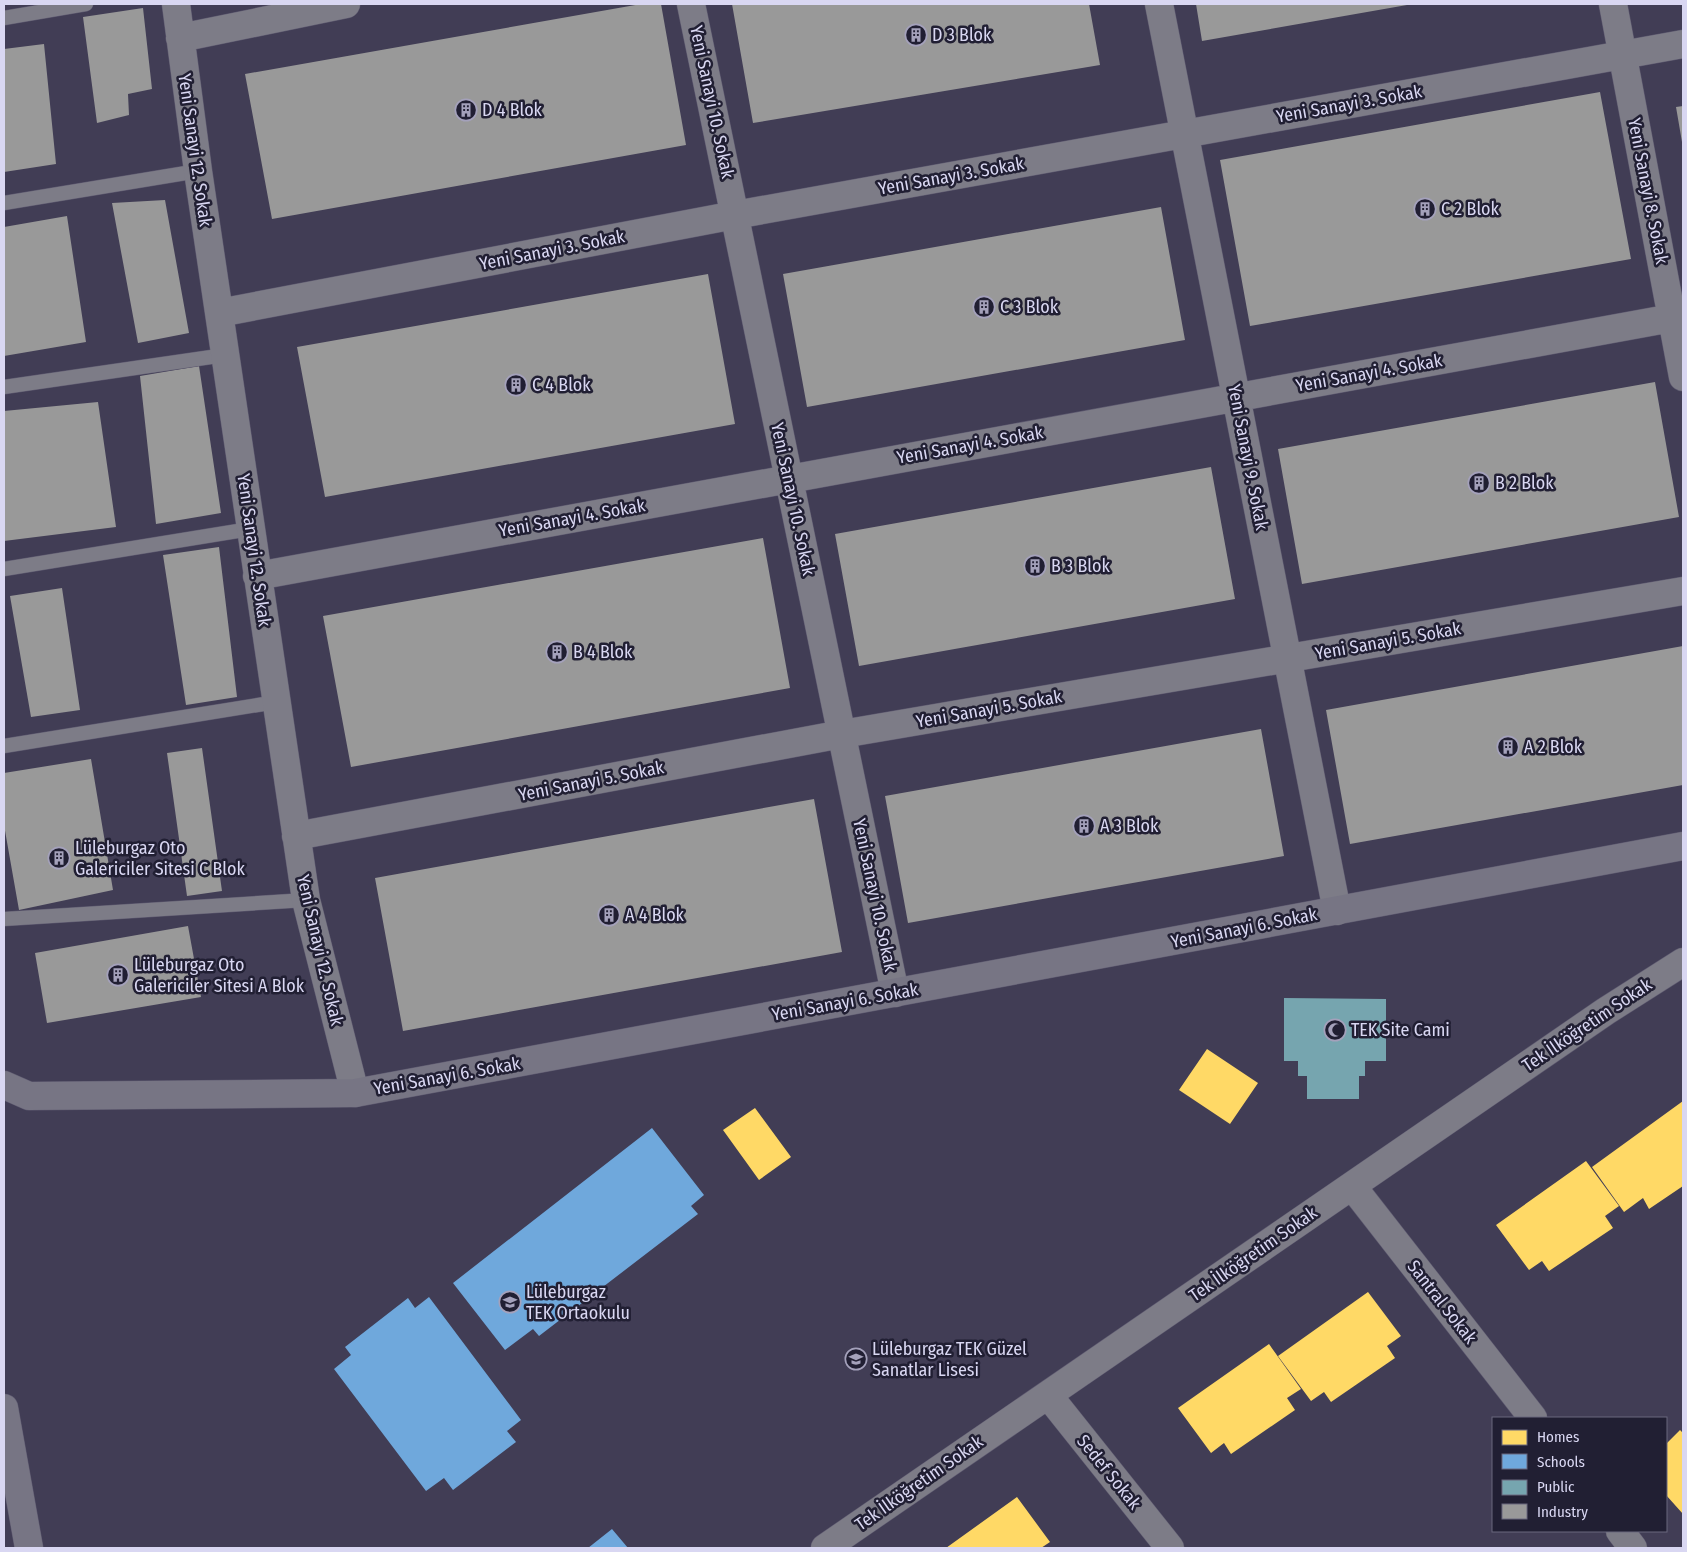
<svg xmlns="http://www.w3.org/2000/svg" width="1687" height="1552" font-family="'Fira Sans Condensed',sans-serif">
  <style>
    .homes { fill: #ffd966 }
    .schools { fill: #6fa8dc }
    .public { fill: #76a5af }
    .industry { fill: #999 }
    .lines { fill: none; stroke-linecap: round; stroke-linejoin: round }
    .lane-casing { stroke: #5e5a70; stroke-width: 15 }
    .street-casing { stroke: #5e5a70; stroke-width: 29 }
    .secondary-casing { stroke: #5e5a70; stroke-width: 29 }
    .lane { stroke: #7d7c87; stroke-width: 14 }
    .street { stroke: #7d7c87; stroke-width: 28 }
    .secondary { stroke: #777584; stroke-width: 28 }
    .labels { text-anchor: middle; stroke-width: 5; stroke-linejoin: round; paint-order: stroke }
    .poi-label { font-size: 18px; fill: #d9d7f2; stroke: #211f33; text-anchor: start }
    .street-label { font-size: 18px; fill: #d9d7f2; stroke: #211f33 }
  </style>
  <rect width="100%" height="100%" fill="#413d55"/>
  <!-- homes -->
  <path class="homes" d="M 1207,1049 L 1258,1083 L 1230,1124 L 1179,1090 Z
    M 1683,1101 L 1683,1186 L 1649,1209 L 1643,1198 L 1624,1212 L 1592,1167 Z
    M 755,1108 L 791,1157 L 759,1180 L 723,1130 Z
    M 1586,1161 L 1619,1206 L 1605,1216 L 1613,1228 L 1549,1271 L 1542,1261 L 1529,1270 L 1496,1225 Z
    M 1368,1292 L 1401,1336 L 1387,1346 L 1395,1358 L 1331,1402 L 1324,1392 L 1311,1401 L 1278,1356 Z
    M 1269,1344 L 1301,1389 L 1287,1398 L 1295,1410 L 1231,1454 L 1224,1443 L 1211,1453 L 1178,1408 Z
    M 1680,1430 L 1683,1433 L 1683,1514 L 1666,1495 L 1666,1444 Z
    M 1017,1497 L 1050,1542 L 1041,1548 L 946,1548 Z"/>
  <!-- schools -->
  <path class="schools" d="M 652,1128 L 704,1195 L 691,1206 L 698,1214 L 539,1336 L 533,1329 L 505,1350 L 453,1283 Z
    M 429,1297 L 521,1420 L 507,1431 L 516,1442 L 453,1490 L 444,1478 L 426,1491 L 334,1369 L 351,1355 L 345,1347 L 408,1298 L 415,1308 Z
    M 612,1529 L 628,1548 L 588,1548 Z"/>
  <!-- public -->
  <path class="public" d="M 1284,998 L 1386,999 L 1386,1061 L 1365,1061 L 1365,1076 L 1359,1076 L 1359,1099 L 1307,1099 L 1307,1076 L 1298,1076 L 1298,1061 L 1284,1061 Z"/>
  <!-- industry -->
  <path class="industry" d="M 641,4 L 661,4 L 686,145 L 272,219 L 245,74 Z
    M 732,4 L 1089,4 L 1100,65 L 753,123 Z
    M 1196,4 L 1407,4 L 1407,5 L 1202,41 Z
    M 143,8 L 152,89 L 128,94 L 129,115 L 97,123 L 83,17 Z
    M 44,44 L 56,164 L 4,172 L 4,49 Z
    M 1600,92 L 1631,259 L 1250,326 L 1220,160 Z
    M 1683,106 L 1683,141 L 1682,142 L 1676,107 Z
    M 165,200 L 189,333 L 138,343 L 112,203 Z
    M 1161,207 L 1185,340 L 807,407 L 783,274 Z
    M 67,216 L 86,342 L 4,356 L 4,227 Z
    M 708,274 L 735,424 L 325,497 L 297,347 Z
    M 199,366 L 221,513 L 156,524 L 140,376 Z
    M 1655,382 L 1679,517 L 1302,584 L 1278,449 Z
    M 98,402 L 116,527 L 4,541 L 4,411 Z
    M 1211,467 L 1235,599 L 859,666 L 835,534 Z
    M 763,538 L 790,688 L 351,767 L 323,616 Z
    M 219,547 L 237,697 L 186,705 L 163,555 Z
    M 62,588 L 80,710 L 31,717 L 10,596 Z
    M 1683,646 L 1683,785 L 1350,844 L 1326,710 Z
    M 1261,729 L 1284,856 L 908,923 L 885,796 Z
    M 202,748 L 222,891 L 187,896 L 167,753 Z
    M 91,759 L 113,890 L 19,910 L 4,825 L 4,773 Z
    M 814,799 L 842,952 L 403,1031 L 375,878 Z
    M 188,926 L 201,997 L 47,1023 L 35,953 Z"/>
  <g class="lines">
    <!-- lane casing -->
    <g class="lane-casing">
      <path id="lane" d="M 4,18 L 86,4
        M 4,203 L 198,171
        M 4,387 L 225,355
        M 4,569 L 250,529
        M 4,746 L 276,702
        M 4,919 L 306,900"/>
    </g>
    <!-- street casing -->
    <g class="street-casing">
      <path id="street" d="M 176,4 L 198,171 L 306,900 L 355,1093
        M 691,4 L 895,993
        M 1159,4 L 1337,911
        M 1613,4 L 1683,377
        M 180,38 L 346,4
        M 219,313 L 735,215 L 1683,44
        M 257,576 L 1683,316
        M 296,836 L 842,734 L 1683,591
        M 1352,1186 L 1533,1418
        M 1048,1395 L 1170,1548
        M 1620,1531 L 1633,1548
        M 825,1548 L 1606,1011 L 1683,962"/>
    </g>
    <!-- secondary casing -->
    <g class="secondary-casing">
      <path id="secondary" d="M 4,1085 L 29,1096 L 355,1093 L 1683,846
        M 4,1408 L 29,1548"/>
    </g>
    <!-- lane -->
    <use href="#lane" class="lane"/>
    <!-- street -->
    <use href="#street" class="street"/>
    <!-- secondary -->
    <use href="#secondary" class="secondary"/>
  </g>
  <!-- icons -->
  <defs>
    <g id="building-ring" transform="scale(1.125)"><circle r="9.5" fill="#211f33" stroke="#a4a1bb" stroke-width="1.5"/><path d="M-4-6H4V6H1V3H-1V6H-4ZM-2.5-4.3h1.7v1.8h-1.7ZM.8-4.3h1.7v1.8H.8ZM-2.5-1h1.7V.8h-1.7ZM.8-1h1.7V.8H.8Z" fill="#a4a1bb"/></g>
    <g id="mosque-ring" transform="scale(1.125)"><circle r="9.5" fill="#211f33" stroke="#a4a1bb" stroke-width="1.5"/><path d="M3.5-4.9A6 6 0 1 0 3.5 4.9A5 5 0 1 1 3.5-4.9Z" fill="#a4a1bb"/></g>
    <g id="school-ring" transform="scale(1.125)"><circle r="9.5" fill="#211f33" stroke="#a4a1bb" stroke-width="1.5"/><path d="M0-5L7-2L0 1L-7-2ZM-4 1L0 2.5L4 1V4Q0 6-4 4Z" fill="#a4a1bb"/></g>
  </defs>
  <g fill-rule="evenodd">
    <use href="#building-ring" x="916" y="35"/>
    <use href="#building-ring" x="466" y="110"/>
    <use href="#building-ring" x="1425" y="209"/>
    <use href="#building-ring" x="984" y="307"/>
    <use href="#building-ring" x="516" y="385"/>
    <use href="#building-ring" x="1479" y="483"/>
    <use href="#building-ring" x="1035" y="566"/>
    <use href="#building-ring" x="557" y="652"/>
    <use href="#building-ring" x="1508" y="747"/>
    <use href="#building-ring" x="1084" y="826"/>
    <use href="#building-ring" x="59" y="858"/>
    <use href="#building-ring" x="609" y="915"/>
    <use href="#building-ring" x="118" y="975"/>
    <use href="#mosque-ring" x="1335" y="1030"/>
    <use href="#school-ring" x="510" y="1302"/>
    <use href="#school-ring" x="856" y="1359"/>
  </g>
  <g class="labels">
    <!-- poi labels -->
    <g class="poi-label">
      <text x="932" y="41">D 3 Blok</text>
      <text x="482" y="116">D 4 Blok</text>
      <text x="1441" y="215">C 2 Blok</text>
      <text x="1000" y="313">C 3 Blok</text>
      <text x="532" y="391">C 4 Blok</text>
      <text x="1495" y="489">B 2 Blok</text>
      <text x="1051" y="572">B 3 Blok</text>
      <text x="573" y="658">B 4 Blok</text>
      <text x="1524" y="753">A 2 Blok</text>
      <text x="1100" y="832">A 3 Blok</text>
      <text x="75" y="854">Lüleburgaz Oto<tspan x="75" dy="21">Galericiler Sitesi C Blok</tspan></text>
      <text x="625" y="921">A 4 Blok</text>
      <text x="134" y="971">Lüleburgaz Oto<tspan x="134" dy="21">Galericiler Sitesi A Blok</tspan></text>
      <text x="1351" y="1036">TEK Site Cami</text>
      <text x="526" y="1298">Lüleburgaz<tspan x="526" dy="21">TEK Ortaokulu</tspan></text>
      <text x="872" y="1355">Lüleburgaz TEK Güzel<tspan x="872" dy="21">Sanatlar Lisesi</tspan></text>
    </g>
    <!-- street labels -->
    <g class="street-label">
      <text transform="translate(712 102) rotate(78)" y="6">Yeni Sanayi 10. Sokak</text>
      <text transform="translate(1349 104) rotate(-10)" y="6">Yeni Sanayi 3. Sokak</text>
      <text transform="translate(195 150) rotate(82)" y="6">Yeni Sanayi 12. Sokak</text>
      <text transform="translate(951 176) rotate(-10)" y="6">Yeni Sanayi 3. Sokak</text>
      <text transform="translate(1648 191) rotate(79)" y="6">Yeni Sanayi 8. Sokak</text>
      <text transform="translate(552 250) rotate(-11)" y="6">Yeni Sanayi 3. Sokak</text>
      <text transform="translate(1369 373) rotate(-10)" y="6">Yeni Sanayi 4. Sokak</text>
      <text transform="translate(970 445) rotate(-10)" y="6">Yeni Sanayi 4. Sokak</text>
      <text transform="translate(1248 457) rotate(79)" y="6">Yeni Sanayi 9. Sokak</text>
      <text transform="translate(793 499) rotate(78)" y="6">Yeni Sanayi 10. Sokak</text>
      <text transform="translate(572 518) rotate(-10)" y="6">Yeni Sanayi 4. Sokak</text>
      <text transform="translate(254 550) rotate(82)" y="6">Yeni Sanayi 12. Sokak</text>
      <text transform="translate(1388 641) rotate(-10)" y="6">Yeni Sanayi 5. Sokak</text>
      <text transform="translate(989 709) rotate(-10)" y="6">Yeni Sanayi 5. Sokak</text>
      <text transform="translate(591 781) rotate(-11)" y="6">Yeni Sanayi 5. Sokak</text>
      <text transform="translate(875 895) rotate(78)" y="6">Yeni Sanayi 10. Sokak</text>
      <text transform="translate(1244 928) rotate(-11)" y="6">Yeni Sanayi 6. Sokak</text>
      <text transform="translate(320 950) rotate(77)" y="6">Yeni Sanayi 12. Sokak</text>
      <text transform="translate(845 1002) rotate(-10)" y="6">Yeni Sanayi 6. Sokak</text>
      <text transform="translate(1587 1025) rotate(-34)" y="6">Tek İlköğretim Sokak</text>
      <text transform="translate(447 1076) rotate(-10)" y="6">Yeni Sanayi 6. Sokak</text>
      <text transform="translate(1253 1254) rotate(-35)" y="6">Tek İlköğretim Sokak</text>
      <text transform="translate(1442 1302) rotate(52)" y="6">Santral Sokak</text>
      <text transform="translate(1109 1472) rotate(51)" y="6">Sedef Sokak</text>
      <text transform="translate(919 1483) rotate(-35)" y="6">Tek İlköğretim Sokak</text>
    </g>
  </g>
  <!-- border -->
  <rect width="1687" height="1552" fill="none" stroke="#d9d7f2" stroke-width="10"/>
  <!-- legend -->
  <rect x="1492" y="1417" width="175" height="115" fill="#211f33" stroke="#6b697f"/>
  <rect x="1502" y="1430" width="25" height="15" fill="#ffd966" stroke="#6b697f"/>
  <text x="1537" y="1442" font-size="15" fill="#d9d7f2">Homes</text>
  <rect x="1502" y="1454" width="25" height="15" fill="#6fa8dc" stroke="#6b697f"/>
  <text x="1537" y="1467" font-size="15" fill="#d9d7f2">Schools</text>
  <rect x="1502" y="1480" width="25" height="15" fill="#76a5af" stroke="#6b697f"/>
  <text x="1537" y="1492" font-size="15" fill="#d9d7f2">Public</text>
  <rect x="1502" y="1504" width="25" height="15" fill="#999999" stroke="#6b697f"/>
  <text x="1537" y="1517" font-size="15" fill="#d9d7f2">Industry</text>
</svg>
